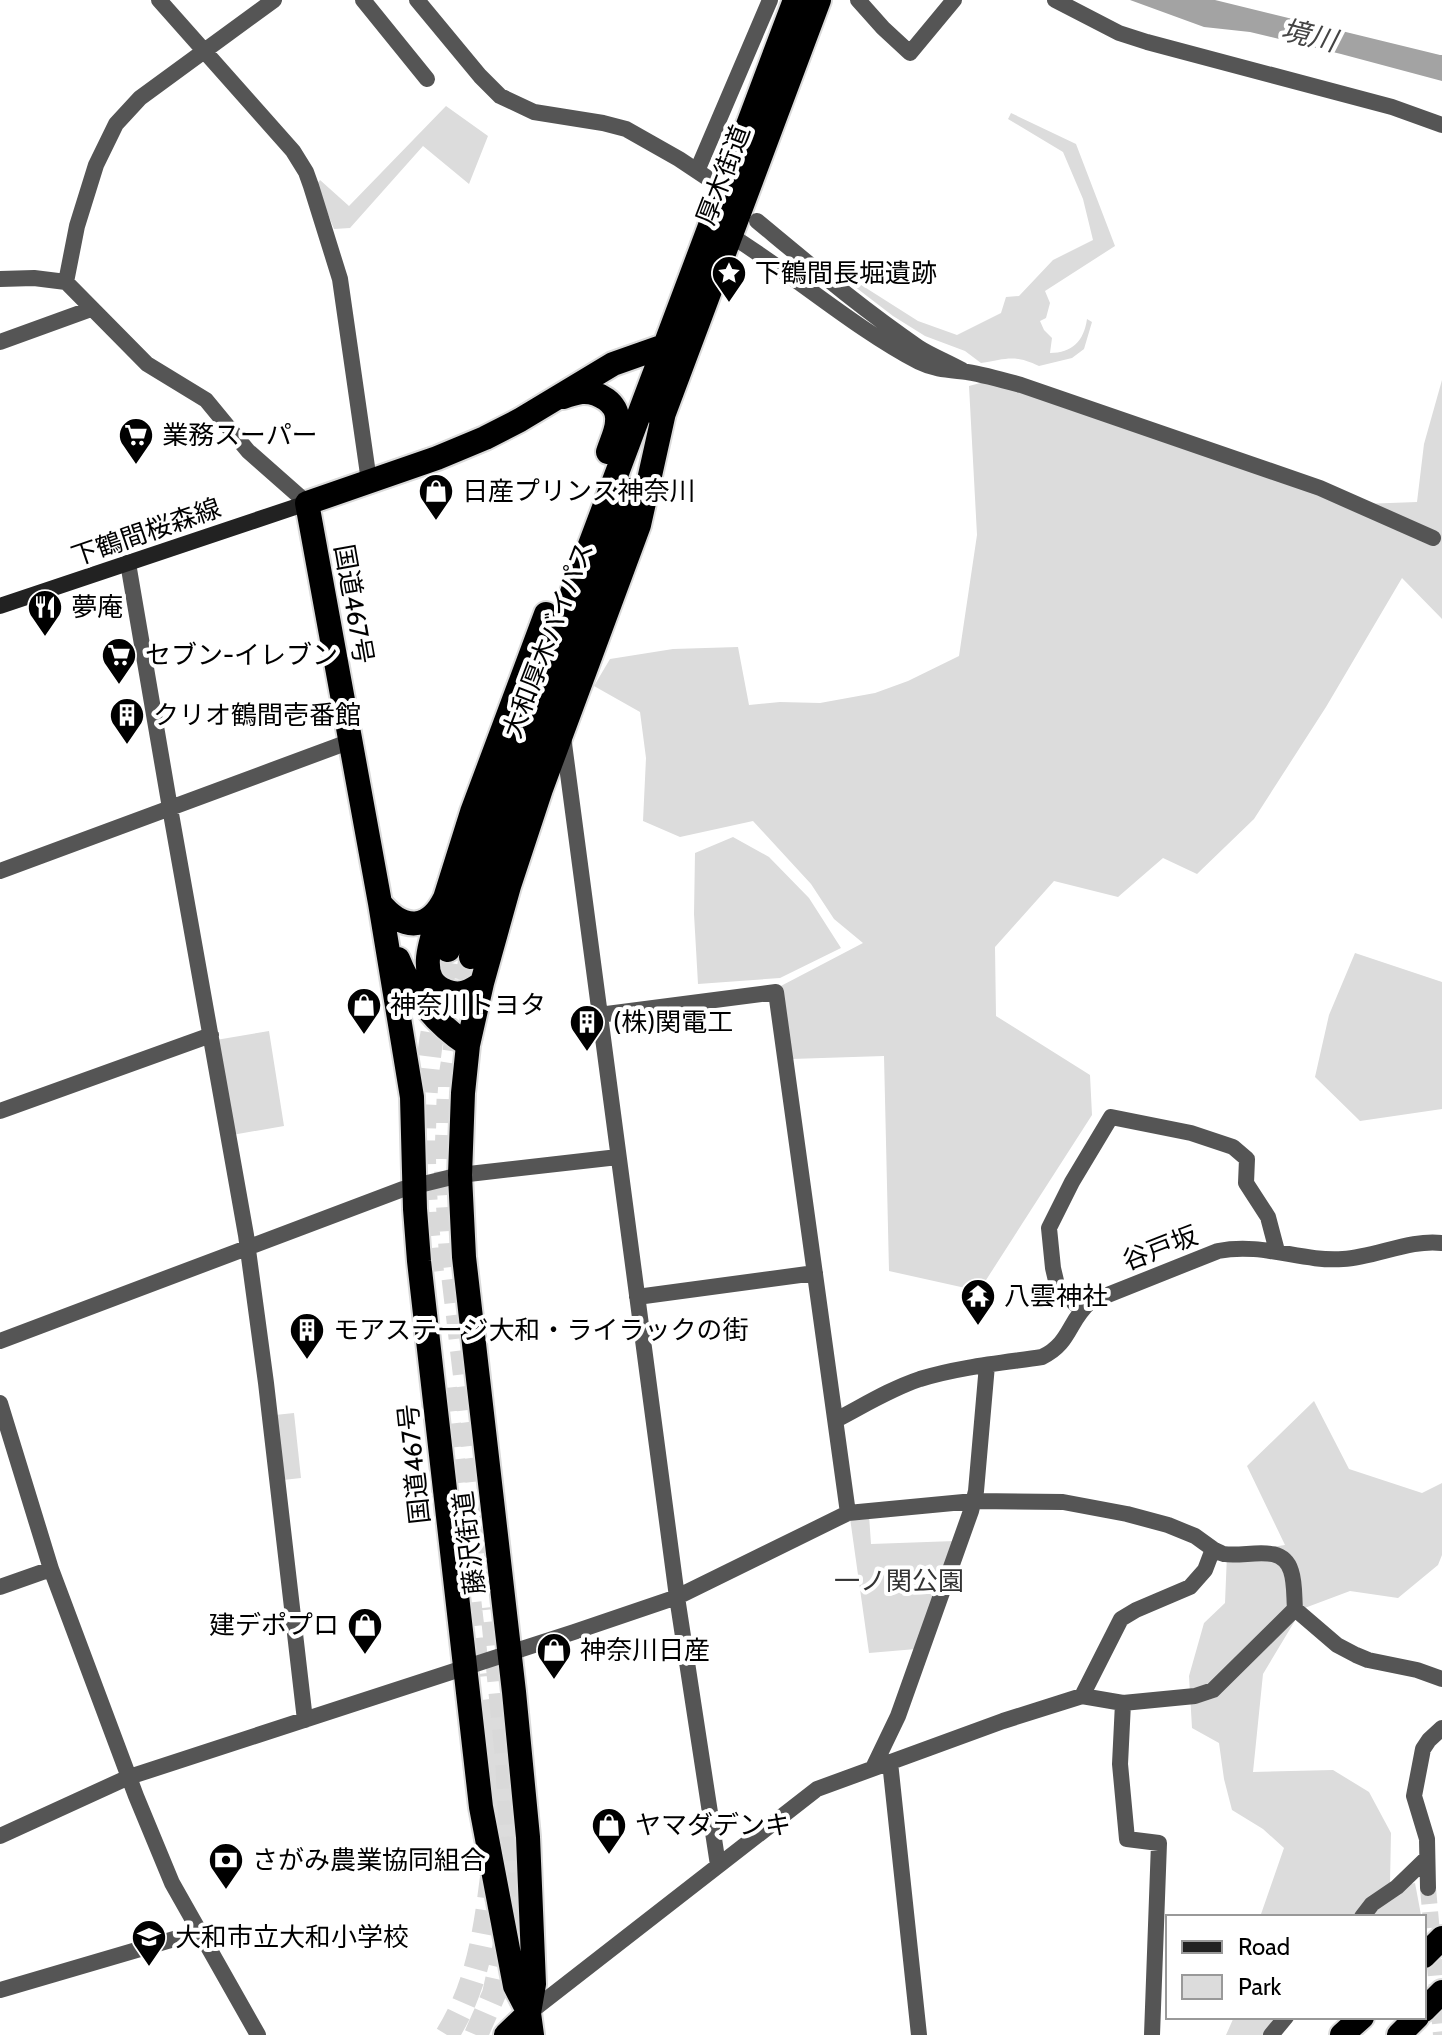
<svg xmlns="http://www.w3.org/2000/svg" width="1442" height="2035" font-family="Cabin,'Noto Sans JP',sans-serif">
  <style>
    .green { fill: #dcdcdc }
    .water { fill: #a3a3a3 }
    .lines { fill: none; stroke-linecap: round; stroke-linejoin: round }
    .street-tunnel { stroke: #d9d9d9; stroke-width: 16; stroke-dasharray: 16 8; stroke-linecap: butt }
    .highway-tunnel { stroke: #d9d9d9; stroke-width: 24; stroke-dasharray: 24 12; stroke-linecap: butt }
    .highway-casing { stroke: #dbdbdb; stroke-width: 28 }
    .street { stroke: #555; stroke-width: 16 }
    .secondary { stroke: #222; stroke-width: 16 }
    .highway { stroke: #000; stroke-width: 24 }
    .labels { text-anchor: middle; stroke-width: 8; stroke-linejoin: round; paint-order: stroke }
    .street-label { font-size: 26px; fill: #000; stroke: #fff }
    .poi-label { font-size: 26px; fill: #000; stroke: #fff; text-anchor: start }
    .park-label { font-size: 26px; fill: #333; stroke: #fff }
    .water-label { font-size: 28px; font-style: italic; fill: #444; stroke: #fff }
  </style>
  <rect width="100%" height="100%" fill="#fff"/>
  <!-- green -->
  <path class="green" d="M 446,106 L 488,136 L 469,184 L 423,146 L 350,228 L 334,229 L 316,185 L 320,180 L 349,206 Z
    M 1011,113 L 1076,144 L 1115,246 L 1045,291 L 1050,303 L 1046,318 L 1040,321 L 1044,330 L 1052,338 L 1050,353 C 1072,353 1084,341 1087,319 L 1092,322 L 1084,349 L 1072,358 L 1039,366 C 1015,354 1006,359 981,363 L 965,351 L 925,336 L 893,316 L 850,283 L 855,281 L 918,321 L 957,335 L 1001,313 L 1006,297 L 1019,296 L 1053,260 L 1093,240 L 1083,199 L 1063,152 L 1008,119 Z
    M 999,378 L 1363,504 L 1417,502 L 1424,444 L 1442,380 L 1442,619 L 1402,578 L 1326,707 L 1254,819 L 1197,874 L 1163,858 L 1118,897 L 1054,881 L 995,947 L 996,1016 L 1090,1075 L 1092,1115 L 979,1291 L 889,1271 L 884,1056 L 791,1059 L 777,988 L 863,943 L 834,919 L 811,884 L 753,821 L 680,837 L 643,821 L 646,758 L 640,712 L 594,686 L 610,659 L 673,649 L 738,647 L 749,705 L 780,702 L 820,703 L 875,693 L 908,681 L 959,656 L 977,535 L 969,386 Z
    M 733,837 L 769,857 L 809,898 L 841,948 L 780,978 L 698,984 L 694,914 L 695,853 Z
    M 1355,953 L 1442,982 L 1442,1109 L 1360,1121 L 1315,1077 L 1329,1015 Z
    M 269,1031 L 284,1126 L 232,1135 L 216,1040 Z
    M 1314,1401 L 1349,1469 L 1422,1493 L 1442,1483 L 1442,1555 L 1438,1565 L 1398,1598 L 1350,1591 L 1302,1609 L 1263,1674 L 1253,1772 L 1333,1770 L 1369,1792 L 1391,1833 L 1390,1883 L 1397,1887 L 1415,1883 L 1421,1915 L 1418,1917 L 1260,1917 L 1284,1848 L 1263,1829 L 1232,1810 L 1224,1779 L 1219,1743 L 1192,1728 L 1189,1676 L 1204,1623 L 1225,1603 L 1227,1554 L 1285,1545 L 1247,1466 Z
    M 294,1413 L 301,1478 L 283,1480 L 275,1415 Z
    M 869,1515 L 871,1544 L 955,1541 L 916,1649 L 869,1653 L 850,1518 Z
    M 511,1696 L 527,1982 L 496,1853 L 482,1700 Z
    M 1234,2017 L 1275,2017 L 1263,2035 L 1226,2035 Z"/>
  <!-- water -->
  <path class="water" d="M 1130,0 L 1215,0 L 1440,55 L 1442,55 L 1442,81 L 1341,54 L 1250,32 L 1204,27 Z"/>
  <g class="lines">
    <!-- street-tunnel -->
    <path class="street-tunnel" d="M 1428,1888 L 1441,2035"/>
    <!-- highway-tunnel -->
    <path class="highway-tunnel" d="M 471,957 L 462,1002 L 449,1087 L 446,1170 L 451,1257 L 487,1562
      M 432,1272 C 423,1197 420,1117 431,1042 C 436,1011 442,981 448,950
      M 445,1388 L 478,1677
      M 447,2035 C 477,1987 485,1933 492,1877
      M 476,2035 L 494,1994 L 505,1944 L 513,1873 L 507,1758 L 492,1607"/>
    <!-- highway casing -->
    <g class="highway-casing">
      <path id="highway" d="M 563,397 C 569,395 576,393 582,392 C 598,391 619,403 617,421 C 617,431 611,442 608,452
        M 661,421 L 819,0
        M 380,903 C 403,931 429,931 445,898 L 472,812 L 546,614
        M 443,904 C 436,929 411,978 446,991 C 460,997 471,991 482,983
        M 448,950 L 488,818 L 509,760 L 795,0
        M 471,957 L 510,825 L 635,489
        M 398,959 C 412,994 436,1024 468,1045
        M 1424,1956 L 1442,1938
        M 1424,2010 L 1442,1992
        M 529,2013 L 515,1986 L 481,1807 L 419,1261 L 415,1209 L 412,1097 L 380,903 L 307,503 L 437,458 L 485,438 L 520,420 L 613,364 L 664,346 L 688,347
        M 506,2035 L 529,2013
        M 532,2035 L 529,2013 L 534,1984 L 528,1837 L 514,1692 L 464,1257 L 460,1175 L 463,1093 L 468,1045 L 482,983 L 509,886 L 541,789 L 639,525 L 665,408
        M 1342,2035 L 1362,2017
        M 1399,2035 L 1417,2017"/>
    </g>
    <!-- street -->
    <path class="street" d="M 159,0 L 293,151 L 306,172 L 311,186 L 340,279 L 369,481
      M 363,0 L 427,79
      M 417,0 L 480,76 L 500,96 L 534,112 L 603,123 L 626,129 L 679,159 L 706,177
      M 858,0 L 883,28 L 910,53 L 954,0
      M 1055,0 L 1119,33 L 1147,42 L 1392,107 L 1442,125
      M 697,171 L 770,0
      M 757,221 C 809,264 862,309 918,347 C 930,355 948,362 962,370
      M 730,235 C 793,274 854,328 919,362 C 935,370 950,370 967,372 C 985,375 1003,380 1021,385 L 1320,488 L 1433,538
      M 0,279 L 34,278 L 66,282 L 147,364 L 206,400 L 248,451 L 307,503
      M 66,282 L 77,226 L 96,165 L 116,124 L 140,98 L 274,0
      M 0,342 L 91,309
      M 128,563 L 170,808 L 246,1235 L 266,1383 L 305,1720
      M 563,736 L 677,1597 L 718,1865
      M 0,871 L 351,741
      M 599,1015 L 776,992 L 848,1513
      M 0,1111 L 211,1035
      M 637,1297 L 815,1273
      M 1081,1310 L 1057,1285 L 1053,1268 L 1049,1228 L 1072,1182 L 1111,1117 L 1191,1133 L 1233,1147 L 1247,1159 L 1246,1183 L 1268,1217 L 1277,1251
      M 0,1341 L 403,1189 L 460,1175 L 618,1157
      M 0,1403 L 51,1569 L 136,1796 L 172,1883 L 258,2035
      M 836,1420 C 863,1406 890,1389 920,1379 C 959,1367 1001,1363 1042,1357 C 1071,1343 1068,1321 1090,1302 L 1218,1251 C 1263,1242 1300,1262 1343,1259 C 1376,1257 1410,1239 1442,1243
      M 1213,1549 C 1214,1550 1223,1554 1224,1554 C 1246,1558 1282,1542 1291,1571 C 1295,1583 1294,1597 1295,1609 L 1337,1645 L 1356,1655 L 1368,1660 L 1417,1670 L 1442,1679
      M 0,1587 L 51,1569
      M 1123,1703 L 1195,1696 L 1213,1690 L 1295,1609
      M 890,1762 L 919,2035
      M 873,1768 L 898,1716 L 971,1511 L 976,1491 L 987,1365
      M 0,1836 L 129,1777 L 574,1632 L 677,1597 L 848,1513 L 974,1501 L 1063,1502 L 1127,1514 L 1168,1525 L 1195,1536 L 1213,1549 L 1205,1570 L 1190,1587 L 1136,1610 L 1121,1619 L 1082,1696
      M 1428,1888 L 1427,1839 L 1414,1796 L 1423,1749 L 1429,1740 L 1442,1728
      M 1362,1917 L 1372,1904 L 1397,1887 L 1427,1858
      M 0,1990 L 198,1932
      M 529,2013 L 817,1789 L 1003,1721 L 1082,1696 L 1123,1703 L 1120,1764 L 1127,1839 L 1159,1843 L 1152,2035
      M 1271,2035 L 1286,2017"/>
    <!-- secondary -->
    <path class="secondary" d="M 0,606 L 307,503"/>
    <!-- highway -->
    <use href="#highway" class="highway"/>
  </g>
  <!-- icons -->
  <defs>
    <g id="sight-pin" transform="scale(1.8)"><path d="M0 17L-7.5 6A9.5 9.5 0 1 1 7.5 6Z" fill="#000" stroke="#fff"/><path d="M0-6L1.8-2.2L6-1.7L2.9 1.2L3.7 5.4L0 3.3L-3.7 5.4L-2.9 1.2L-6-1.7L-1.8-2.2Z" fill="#fff"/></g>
    <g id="supermarket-pin" transform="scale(1.8)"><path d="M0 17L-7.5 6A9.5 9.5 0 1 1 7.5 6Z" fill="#000" stroke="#fff"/><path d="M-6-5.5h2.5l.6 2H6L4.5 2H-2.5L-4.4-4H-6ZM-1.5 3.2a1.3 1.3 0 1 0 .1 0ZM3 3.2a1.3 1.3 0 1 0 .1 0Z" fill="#fff"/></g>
    <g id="shop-pin" transform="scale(1.8)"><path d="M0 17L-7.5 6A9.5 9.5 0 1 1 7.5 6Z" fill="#000" stroke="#fff"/><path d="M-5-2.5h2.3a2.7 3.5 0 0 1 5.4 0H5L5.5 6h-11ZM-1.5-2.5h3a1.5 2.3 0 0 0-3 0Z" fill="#fff"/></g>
    <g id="restaurant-pin" transform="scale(1.8)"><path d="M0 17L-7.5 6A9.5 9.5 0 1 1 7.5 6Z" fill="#000" stroke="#fff"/><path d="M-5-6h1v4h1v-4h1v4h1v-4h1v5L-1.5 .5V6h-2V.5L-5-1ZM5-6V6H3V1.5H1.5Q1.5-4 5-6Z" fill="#fff"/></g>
    <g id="building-pin" transform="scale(1.8)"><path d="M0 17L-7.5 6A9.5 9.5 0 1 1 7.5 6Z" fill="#000" stroke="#fff"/><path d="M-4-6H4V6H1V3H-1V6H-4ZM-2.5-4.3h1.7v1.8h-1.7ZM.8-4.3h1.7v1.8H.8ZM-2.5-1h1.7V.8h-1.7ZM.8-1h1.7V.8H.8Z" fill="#fff"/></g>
    <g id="temple-pin" transform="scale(1.8)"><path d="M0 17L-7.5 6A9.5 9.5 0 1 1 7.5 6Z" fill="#000" stroke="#fff"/><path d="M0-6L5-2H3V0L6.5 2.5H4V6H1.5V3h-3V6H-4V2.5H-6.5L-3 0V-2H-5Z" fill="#fff"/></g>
    <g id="bank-pin" transform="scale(1.8)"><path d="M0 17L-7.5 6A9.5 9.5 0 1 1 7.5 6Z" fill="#000" stroke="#fff"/><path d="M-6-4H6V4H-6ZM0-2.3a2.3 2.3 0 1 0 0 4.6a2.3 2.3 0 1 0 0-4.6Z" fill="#fff"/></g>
    <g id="school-pin" transform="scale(1.8)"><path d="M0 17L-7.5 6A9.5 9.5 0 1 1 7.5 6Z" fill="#000" stroke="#fff"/><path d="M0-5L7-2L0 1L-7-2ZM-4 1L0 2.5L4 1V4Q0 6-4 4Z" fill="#fff"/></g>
  </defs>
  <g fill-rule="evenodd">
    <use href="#sight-pin" x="729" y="273"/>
    <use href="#supermarket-pin" x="136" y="435"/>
    <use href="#shop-pin" x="436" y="491"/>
    <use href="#restaurant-pin" x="45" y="607"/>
    <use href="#supermarket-pin" x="119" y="655"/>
    <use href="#building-pin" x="127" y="715"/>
    <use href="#shop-pin" x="364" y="1005"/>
    <use href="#building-pin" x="587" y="1022"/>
    <use href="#temple-pin" x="978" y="1296"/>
    <use href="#building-pin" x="307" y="1330"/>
    <use href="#shop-pin" x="365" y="1625"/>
    <use href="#shop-pin" x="554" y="1650"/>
    <use href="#shop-pin" x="609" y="1825"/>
    <use href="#bank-pin" x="226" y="1860"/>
    <use href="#school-pin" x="149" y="1937"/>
  </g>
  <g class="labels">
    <!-- street labels -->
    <g class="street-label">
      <text transform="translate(723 175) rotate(-69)" y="9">厚木街道</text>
      <text transform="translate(146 532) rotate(-19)" y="9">下鶴間桜森線</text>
      <text transform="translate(354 604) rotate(80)" y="9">国道467号</text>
      <text transform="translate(548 640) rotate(-69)" y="9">大和厚木バイパス</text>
      <text transform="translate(1160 1248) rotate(-21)" y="9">谷戸坂</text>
      <text transform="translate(414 1464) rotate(-96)" y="9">国道467号</text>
      <text transform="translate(469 1543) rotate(-97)" y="9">藤沢街道</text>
    </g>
    <!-- poi labels -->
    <g class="poi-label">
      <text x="755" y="282">下鶴間長堀遺跡</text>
      <text x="162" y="444">業務スーパー</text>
      <text x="462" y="500">日産プリンス神奈川</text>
      <text x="71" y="616">夢庵</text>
      <text x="145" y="664">セブン-イレブン</text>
      <text x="153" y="724">クリオ鶴間壱番館</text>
      <text x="390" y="1014">神奈川トヨタ</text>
      <text x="613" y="1031">(株)関電工</text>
      <text x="1004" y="1305">八雲神社</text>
      <text x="333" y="1339">モアステージ大和・ライラックの街</text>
      <text x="339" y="1634" text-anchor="end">建デポプロ</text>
      <text x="580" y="1659">神奈川日産</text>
      <text x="635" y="1834">ヤマダデンキ</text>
      <text x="252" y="1869">さがみ農業協同組合</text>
      <text x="175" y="1946">大和市立大和小学校</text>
    </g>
    <!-- park labels -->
    <g class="park-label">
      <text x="899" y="1590">一ノ関公園</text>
    </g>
    <!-- water labels -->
    <g class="water-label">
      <text transform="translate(1309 35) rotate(13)" y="10">境川</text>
    </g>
  </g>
  <!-- legend -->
  <rect x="1166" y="1915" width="260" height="104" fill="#ffffff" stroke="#999999" stroke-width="2"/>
  <rect x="1182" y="1941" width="40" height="12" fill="#222222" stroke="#999999" stroke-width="2"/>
  <text x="1238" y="1955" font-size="24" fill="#000000">Road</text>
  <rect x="1182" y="1975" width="40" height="24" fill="#dcdcdc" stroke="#999999" stroke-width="2"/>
  <text x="1238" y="1995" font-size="24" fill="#000000">Park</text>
</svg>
